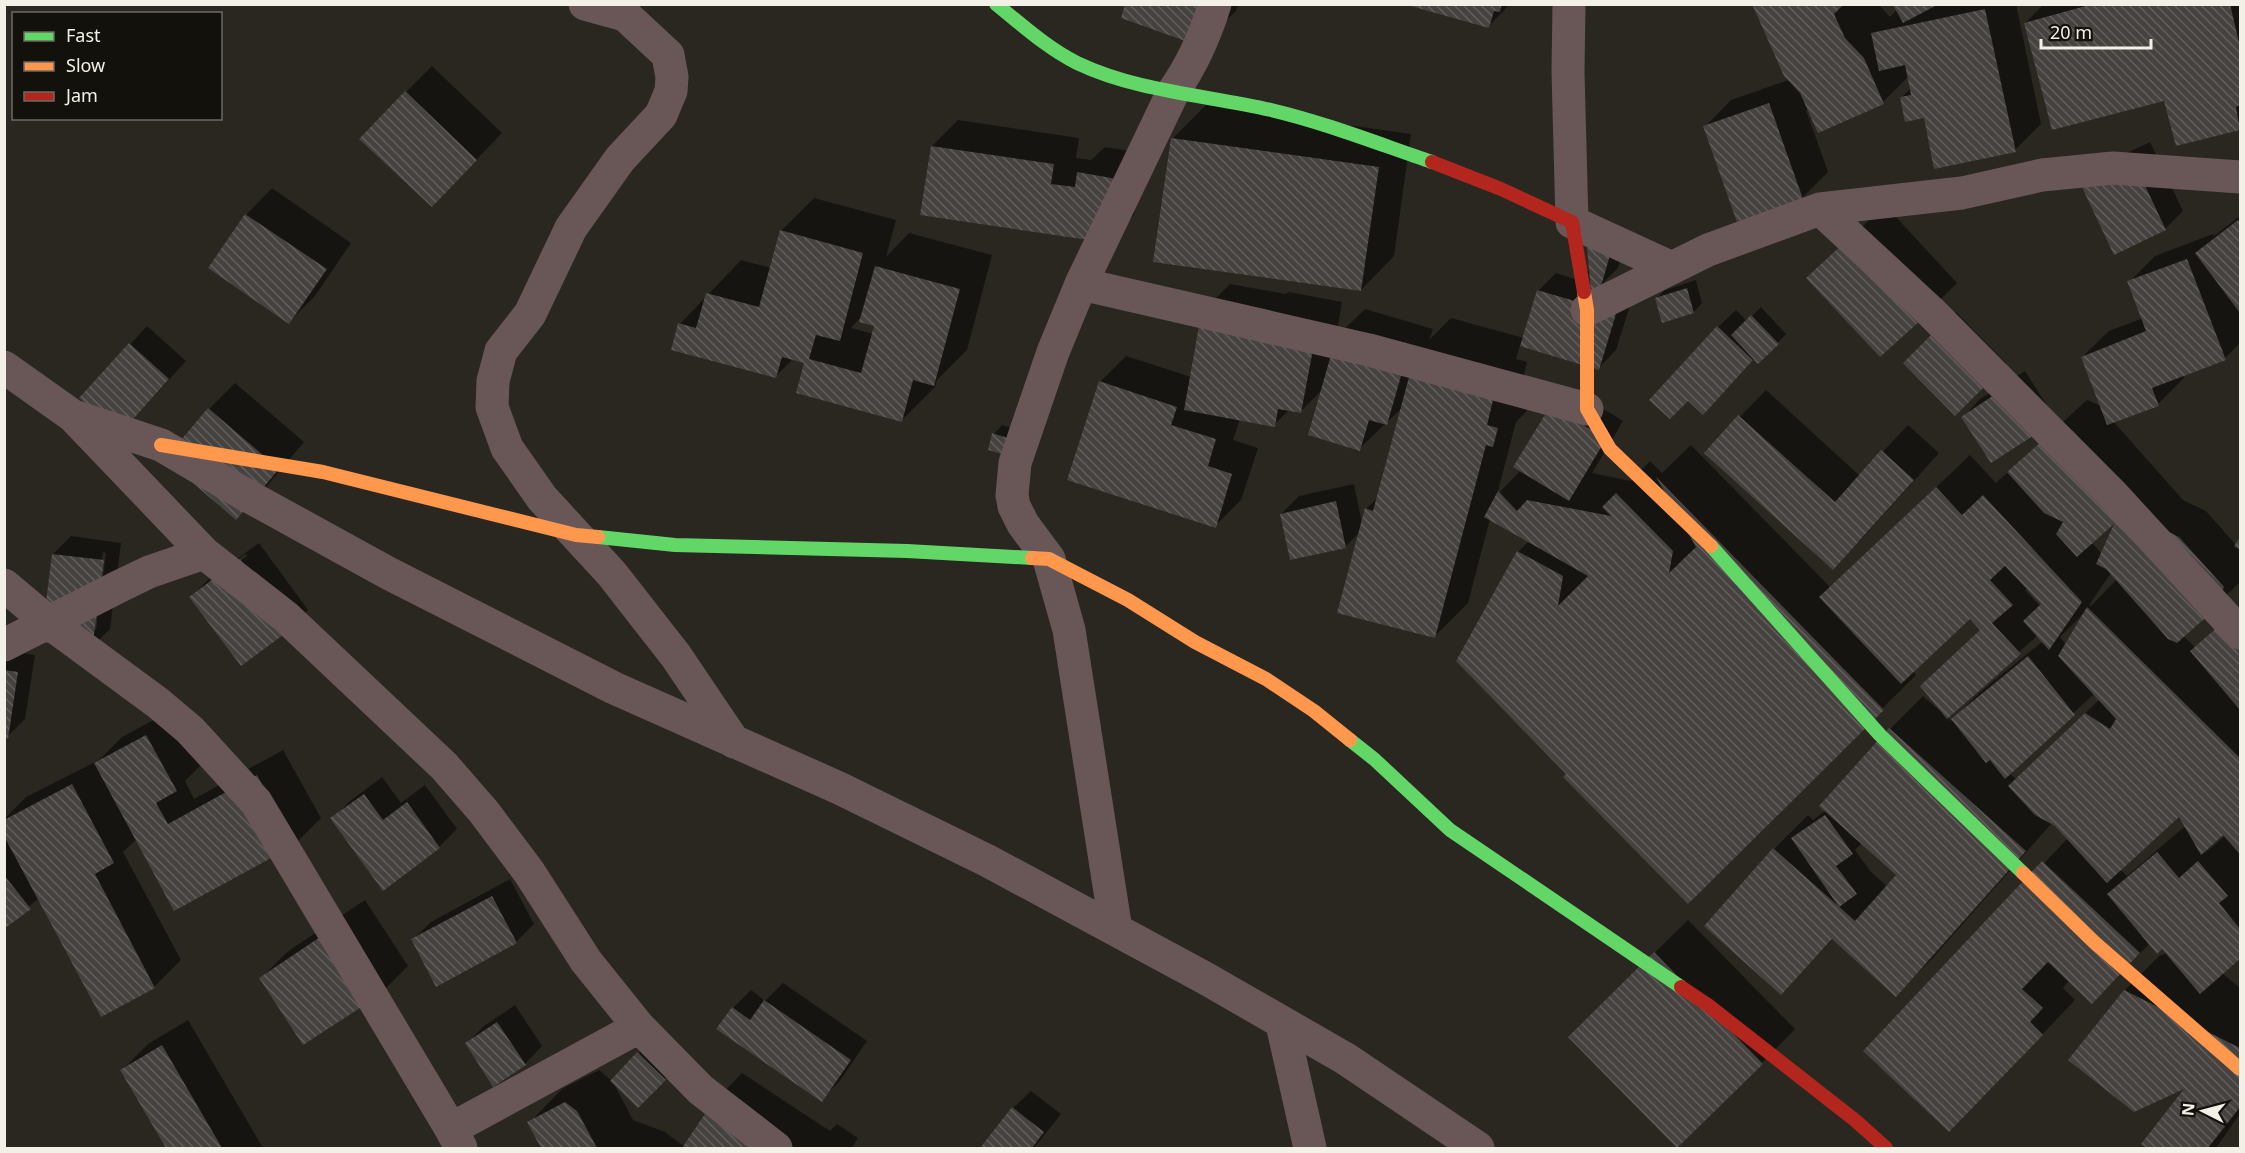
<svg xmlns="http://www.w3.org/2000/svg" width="2245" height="1153" font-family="'Noto Sans',sans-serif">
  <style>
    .shadow { fill: #0007; fill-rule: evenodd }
    .building { fill: url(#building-back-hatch) }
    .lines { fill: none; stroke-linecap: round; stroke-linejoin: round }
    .street { stroke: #695758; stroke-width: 33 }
    .fast { stroke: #63d668; stroke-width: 14 }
    .slow { stroke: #ff974d; stroke-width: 14 }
    .jam { stroke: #b3261e; stroke-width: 14 }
  </style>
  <defs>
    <pattern id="building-back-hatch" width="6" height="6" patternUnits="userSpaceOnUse" patternTransform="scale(1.5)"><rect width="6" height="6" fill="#464240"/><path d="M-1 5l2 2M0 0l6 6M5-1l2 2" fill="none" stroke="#615e5c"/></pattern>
  </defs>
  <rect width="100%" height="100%" fill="#292720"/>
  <!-- shadow -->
  <path class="shadow" d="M 1127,4 L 1238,4 L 1236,11 L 1202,45 Z
    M 1410,4 L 1510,4 L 1489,26 Z
    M 1754,4 L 1878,4 L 1890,17 L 1897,9 L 1894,4 L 2016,4 L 2041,124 L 2015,150 L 1902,97 L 1911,88 L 1909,76 L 1883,102 L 1806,110 L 1828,172 L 1802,198 L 1705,127 L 1731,100 L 1789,80 Z
    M 2044,4 L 2240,4 L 2240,128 L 2177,145 L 2165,99 L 2025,23 Z
    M 432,66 L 502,133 L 458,179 L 406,92 Z
    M 1206,105 L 1411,134 L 1394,256 L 1361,290 L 1172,139 Z
    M 958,120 L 1079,138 L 1076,158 L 1091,160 L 1105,147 L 1143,153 L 1134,215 L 1108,241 L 932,146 Z
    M 2150,142 L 2183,211 L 2165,229 L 2115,253 L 2099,166 Z
    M 272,188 L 351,243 L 315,296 L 289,322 L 246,215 Z
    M 814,198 L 896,220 L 886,257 L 909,233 L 992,255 L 967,350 L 937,380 L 935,387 L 902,420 L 805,362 L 793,359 L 775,377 L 680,324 L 741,260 L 771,268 L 781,231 ZM 862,316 L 876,325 L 873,334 L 851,328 Z
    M 1885,205 L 1957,283 L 1931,309 L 1808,278 Z
    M 2240,216 L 2240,343 L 2225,358 L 2183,374 L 2184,378 L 2158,404 L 2113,421 L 2183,500 L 2206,511 L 2236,545 L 2240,540 L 2240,579 L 2239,583 L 2183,636 L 2196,648 L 2240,605 L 2240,957 L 2222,973 L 2240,988 L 2240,1114 L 2216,1148 L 2149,1148 L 2143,1144 L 2189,1085 L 2125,990 L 2159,956 L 2167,953 L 2163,947 L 2150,943 L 2126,968 L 2070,980 L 2063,988 L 2075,1000 L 1983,1097 L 1866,1051 L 2068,838 L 2052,823 L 1930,961 L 1896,994 L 1834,938 L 1781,993 L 1706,926 L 1774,849 L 1808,815 L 1813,820 L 1826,810 L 1890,729 L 1923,696 L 1939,710 L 1940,709 L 1922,686 L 1981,629 L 1970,617 L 1913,671 L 1916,675 L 1688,902 L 1568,774 L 1457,661 L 1519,551 L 1529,541 L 1490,519 L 1468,603 L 1434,637 L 1360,532 L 1345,547 L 1281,514 L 1299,496 L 1354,484 L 1362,524 L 1366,509 L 1378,497 L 1403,407 L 1359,449 L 1323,389 L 1301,411 L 1290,409 L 1274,425 L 1240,419 L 1233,440 L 1258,448 L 1241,500 L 1215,526 L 1100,382 L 1126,356 L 1191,377 L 1204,310 L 1230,284 L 1286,294 L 1289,292 L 1342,302 L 1336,337 L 1365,309 L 1433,329 L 1429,340 L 1451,318 L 1524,338 L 1538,291 L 1556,273 L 1578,280 L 1627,237 L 1618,268 L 1600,286 L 1633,296 L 1616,350 L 1599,368 L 1520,345 L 1516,359 L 1527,362 L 1520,391 L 1531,395 L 1526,412 L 1516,422 L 1497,495 L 1521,470 L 1570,388 L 1623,421 L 1592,473 L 1631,481 L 1650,461 L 1662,473 L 1691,445 L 1831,588 L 1970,455 L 1996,483 L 2087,400 L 2101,406 L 2082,357 L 2109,331 L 2143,318 L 2129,282 L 2155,256 L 2213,234 L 2214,236 ZM 2118,518 L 2102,554 L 2091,542 ZM 2111,573 L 2117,579 L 2091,606 L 2089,605 ZM 2028,588 L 2043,603 L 2040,606 L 2025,590 ZM 2084,613 L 2066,645 L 2060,637 ZM 2038,635 L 2043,641 L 1979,693 L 1951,721 L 1947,717 ZM 2095,693 L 2100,699 L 2016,779 L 2009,773 ZM 2180,814 L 2188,832 L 2184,827 L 2127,876 L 2120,869 ZM 2223,833 L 2226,835 L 2205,853 L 2203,851 ZM 1862,843 L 1898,875 L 1888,887 L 1871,872 L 1855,850 Z
    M 1696,280 L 1702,303 L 1694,312 L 1657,298 L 1665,290 Z
    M 1761,307 L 1786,334 L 1759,362 L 1755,358 L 1720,395 L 1718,327 L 1736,310 L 1747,321 Z
    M 1956,312 L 2006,363 L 1955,414 L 1905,363 Z
    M 147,326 L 186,361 L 137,415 L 81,398 Z
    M 2025,371 L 2053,415 L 1963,417 L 1980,399 Z
    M 235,383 L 304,442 L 262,492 L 209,409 Z
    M 1766,390 L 1860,476 L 1908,425 L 1939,453 L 1859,542 L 1706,452 Z
    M 1002,425 L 1025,432 L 990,449 L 994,434 Z
    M 71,536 L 121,543 L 110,629 L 92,647 L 53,554 ZM 103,552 L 106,553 L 96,630 L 93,630 Z
    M 259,543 L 308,610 L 290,628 L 191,597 L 209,579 ZM 245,554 L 247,556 L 209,584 L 209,581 Z
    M 4,650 L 35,655 L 25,719 L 7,737 L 4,737 Z
    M 172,710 L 202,764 L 185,781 L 194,799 L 283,750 L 321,818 L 295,844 L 137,839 L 123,852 L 181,960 L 154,987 L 102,1015 L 39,898 L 4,927 L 4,819 L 26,797 L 99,760 L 122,737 Z
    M 382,777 L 401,803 L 425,785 L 457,829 L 439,847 L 384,889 L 332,819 L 350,801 Z
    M 510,879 L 534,924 L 516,942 L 413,939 L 431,922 Z
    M 365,900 L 408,966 L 382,992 L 261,978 L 287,952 Z
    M 1688,920 L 1795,1029 L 1762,1063 L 1603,1003 Z
    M 783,983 L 867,1041 L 839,1082 L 821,1100 L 733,1008 L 751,990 L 765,1001 Z
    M 515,1005 L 542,1046 L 525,1064 L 467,1043 L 484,1026 Z
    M 188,1020 L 263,1148 L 168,1148 L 122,1070 L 148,1044 Z
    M 656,1036 L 682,1061 L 638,1106 L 613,1082 L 633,1120 L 665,1132 L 685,1147 L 716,1100 L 742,1073 L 830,1131 L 837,1124 L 858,1138 L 852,1148 L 542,1148 L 529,1123 L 562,1089 L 599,1070 L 612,1081 Z
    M 1031,1091 L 1061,1114 L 1034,1148 L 982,1148 L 1013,1108 Z"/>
  <!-- building -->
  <path class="building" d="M 1125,4 L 1217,4 L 1202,47 L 1121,18 Z
    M 1502,4 L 1500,12 L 1494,11 L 1489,28 L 1407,5 Z
    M 1752,4 L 1844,4 L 1834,14 L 1845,38 L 1864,58 L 1884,104 L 1818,133 L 1800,93 L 1784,76 Z
    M 2093,4 L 2230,4 L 2240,47 L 2240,105 L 2236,107 L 2240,130 L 2176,146 L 2164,101 L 2052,130 L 2024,23 Z
    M 1893,5 L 1937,5 L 1903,23 Z
    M 1985,9 L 2016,152 L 1934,169 L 1924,118 L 1905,122 L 1900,97 L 1911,95 L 1905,65 L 1879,71 L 1871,33 Z
    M 405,91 L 477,160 L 432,207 L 359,139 Z
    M 1769,103 L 1803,199 L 1737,222 L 1703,126 Z
    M 1171,138 L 1379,167 L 1361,291 L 1153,262 Z
    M 931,146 L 1054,164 L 1051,184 L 1075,187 L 1077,172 L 1117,179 L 1108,243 L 920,215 Z
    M 2132,158 L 2166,230 L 2114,255 L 2080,183 Z
    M 245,214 L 327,269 L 289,324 L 208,268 Z
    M 2238,220 L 2240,223 L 2240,313 L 2195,253 Z
    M 780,230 L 863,253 L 840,341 L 816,335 L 809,359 L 861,373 L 874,326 L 859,322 L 875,266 L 960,289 L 934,386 L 913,380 L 902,422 L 796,393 L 804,363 L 782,357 L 776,378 L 671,350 L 678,323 L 696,328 L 706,293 L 759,307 Z
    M 1858,230 L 1932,310 L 1880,357 L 1806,278 Z
    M 1587,247 L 1610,255 L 1595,307 L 1616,314 L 1599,370 L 1520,346 L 1537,290 L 1592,306 Z
    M 2187,259 L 2226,360 L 2152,388 L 2159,406 L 2107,425 L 2081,357 L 2146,331 L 2127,281 Z
    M 1687,288 L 1694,313 L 1662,323 L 1655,298 Z
    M 1202,309 L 1317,328 L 1301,413 L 1278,409 L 1275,427 L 1184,410 Z
    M 1751,315 L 1779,344 L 1758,364 L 1731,335 Z
    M 1717,326 L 1753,360 L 1703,415 L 1688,401 L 1670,419 L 1649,400 Z
    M 1937,329 L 1989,382 L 1955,416 L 1903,363 Z
    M 1337,334 L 1407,355 L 1387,425 L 1369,420 L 1360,451 L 1308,435 Z
    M 129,343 L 169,379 L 119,435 L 79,398 Z
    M 1416,351 L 1494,396 L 1487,425 L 1498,428 L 1493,447 L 1486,445 L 1435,638 L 1337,613 L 1365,508 L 1373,511 Z
    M 1099,381 L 1177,407 L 1171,425 L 1216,439 L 1208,466 L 1232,474 L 1216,528 L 1067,480 Z
    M 2006,387 L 2036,434 L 1991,463 L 1961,417 Z
    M 1551,405 L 1606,439 L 1569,501 L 1513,467 Z
    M 208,408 L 279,469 L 236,520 L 165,459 Z
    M 1738,415 L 1835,502 L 1881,450 L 1914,480 L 1833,570 L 1704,453 Z
    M 2060,425 L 2073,431 L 2157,526 L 2179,537 L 2224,587 L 2213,611 L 2177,643 L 2168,639 L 2106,569 L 2096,564 L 2114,524 L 2077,557 L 2056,534 L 2063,522 L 2044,513 L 2007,472 Z
    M 992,433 L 1017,441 L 1013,457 L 988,450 Z
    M 1656,477 L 1884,710 L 1688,904 L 1563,777 L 1566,774 L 1456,661 L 1517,551 L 1563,576 L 1558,606 L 1588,576 L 1484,517 L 1498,491 L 1517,511 L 1527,500 L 1611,516 L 1602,507 L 1616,493 L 1673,551 L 1669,573 L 1696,547 Z
    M 1936,487 L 1962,515 L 1983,495 L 2082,602 L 2049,650 L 2023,621 L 2041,604 L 2005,566 L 1990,580 L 2013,605 L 1992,623 L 2021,654 L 1947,719 L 1920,686 L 1980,630 L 1970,619 L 1901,684 L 1819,597 Z
    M 1336,501 L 1346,548 L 1290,560 L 1280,514 Z
    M 2240,537 L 2240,550 L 2234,546 Z
    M 52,554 L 104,560 L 92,649 L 41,642 Z
    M 240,559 L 291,629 L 241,666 L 189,597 Z
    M 2087,607 L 2240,758 L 2240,854 L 2223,835 L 2201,855 L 2179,817 L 2107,883 L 2055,826 L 2035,815 L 2008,786 L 2085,713 L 2110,729 L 2116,719 L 2058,656 Z
    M 2236,611 L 2240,616 L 2240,710 L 2190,651 Z
    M 2028,656 L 2075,715 L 2005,779 L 1990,760 L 1986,763 L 1951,719 Z
    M 4,670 L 18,672 L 8,739 L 4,738 Z
    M 1889,728 L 2026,851 L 1896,997 L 1832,939 L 1781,995 L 1704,926 L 1773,848 L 1855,921 L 1896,875 L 1819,806 Z
    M 146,735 L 177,791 L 156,803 L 168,824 L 257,775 L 295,845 L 174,911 L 94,763 Z
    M 72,784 L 114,863 L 95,874 L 155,988 L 101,1017 L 4,836 L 4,820 Z
    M 364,794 L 383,820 L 407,802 L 440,848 L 383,891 L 330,818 Z
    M 1825,815 L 1853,854 L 1836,866 L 1857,894 L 1839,907 L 1791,838 Z
    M 2157,852 L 2179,878 L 2198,861 L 2228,896 L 2219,903 L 2240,929 L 2240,959 L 2200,994 L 2162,949 L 2157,954 L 2107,894 Z
    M 2042,861 L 2140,953 L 2092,1004 L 2048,962 L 2022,989 L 2043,1008 L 2030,1022 L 2043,1035 L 1949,1132 L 1863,1051 Z
    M 4,875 L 31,909 L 4,929 Z
    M 492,896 L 517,943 L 436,987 L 411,939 Z
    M 338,925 L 383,993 L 303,1045 L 259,978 Z
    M 1654,952 L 1763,1064 L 1677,1148 L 1568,1037 Z
    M 2124,990 L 2240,1048 L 2240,1107 L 2208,1148 L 2147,1148 L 2141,1144 L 2184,1089 L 2134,1112 L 2068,1060 Z
    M 764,1000 L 851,1060 L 822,1102 L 716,1029 L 732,1007 L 750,1020 Z
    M 497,1022 L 526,1065 L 493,1087 L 465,1043 Z
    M 162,1045 L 222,1148 L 166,1148 L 120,1070 Z
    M 637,1052 L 666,1080 L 638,1108 L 610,1081 Z
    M 715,1099 L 791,1148 L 682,1148 Z
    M 565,1102 L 577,1111 L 597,1148 L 541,1148 L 527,1122 Z
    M 1012,1107 L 1044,1132 L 1032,1148 L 980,1148 Z"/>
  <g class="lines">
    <!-- street -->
    <path class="street" d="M 585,4 L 625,15 L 668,55 L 672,77 L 671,91 L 661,115 L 620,159 L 571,228 L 530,314 L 501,351 L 493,381 L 492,407 L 507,448 L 542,498 L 612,574 L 676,656 L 734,742
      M 1569,4 L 1568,72 L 1572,222 L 1672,268
      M 1820,209 L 1930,311 L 2113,495 L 2240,633
      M 1081,284 L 1369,350 L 1587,409
      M 1587,310 L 1708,250 L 1820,209 L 1962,193 L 2042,175 L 2113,168 L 2240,177
      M 4,367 L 73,416 L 204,553 L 286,617 L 444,766 L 484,812 L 529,872 L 586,961 L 639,1027 L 701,1090 L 776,1148
      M 73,416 L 161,445 L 239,491 L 388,573 L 614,688 L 839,788 L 988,861 L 1205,978 L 1346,1059 L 1478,1148
      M 4,585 L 48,622 L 158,703 L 190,730 L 256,802 L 451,1129 L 461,1148
      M 4,645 L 120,586 L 149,572 L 204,553
      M 1116,930 L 1069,630 L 1049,559 L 1023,524 L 1014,506 L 1012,495 L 1015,463 L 1053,352 L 1081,284 L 1173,92 C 1192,65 1205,36 1215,4
      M 1282,1024 L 1310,1148
      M 451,1129 L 639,1027"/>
    <!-- fast -->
    <path class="fast" d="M 996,4 C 1022,25 1047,48 1077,63 C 1138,92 1207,95 1271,110 C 1326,123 1379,144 1432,162
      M 598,537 L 675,545 L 907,551 L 1032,558
      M 1711,546 L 1880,735 L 2023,873
      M 1350,740 L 1374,759 L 1450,830 L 1681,987"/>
    <!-- slow -->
    <path class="slow" d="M 1584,292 L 1587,310 L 1587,409 L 1610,449 L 1711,546
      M 161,445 L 323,472 L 576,535 L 598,537
      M 1032,558 L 1049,559 L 1128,600 L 1195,642 L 1266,679 L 1314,711 L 1350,740
      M 2023,873 L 2094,942 L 2240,1069"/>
    <!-- jam -->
    <path class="jam" d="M 1432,162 L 1501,189 L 1572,222 L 1584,292
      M 1681,987 L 1708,1005 L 1856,1121 L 1886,1148"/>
  </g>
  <!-- border -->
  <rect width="2245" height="1153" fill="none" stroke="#f3f0e8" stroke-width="12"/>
  <!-- legend -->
  <rect x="12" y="12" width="210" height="108" fill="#13110c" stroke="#6d6a64" stroke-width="1.5"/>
  <rect x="24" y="32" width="30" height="9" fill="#63d668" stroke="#6d6a64" stroke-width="1.5"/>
  <text x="66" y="42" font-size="18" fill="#f3f0e8">Fast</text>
  <rect x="24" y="62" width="30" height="9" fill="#ff974d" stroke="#6d6a64" stroke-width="1.5"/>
  <text x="66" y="72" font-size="18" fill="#f3f0e8">Slow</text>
  <rect x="24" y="92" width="30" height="9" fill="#b3261e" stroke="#6d6a64" stroke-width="1.5"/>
  <text x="66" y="102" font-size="18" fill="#f3f0e8">Jam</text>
  <!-- north arrow -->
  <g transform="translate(2203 1111) rotate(276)" stroke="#13110c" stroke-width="4.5" paint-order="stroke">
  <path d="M0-4.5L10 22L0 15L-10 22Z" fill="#f3f0e8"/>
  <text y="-9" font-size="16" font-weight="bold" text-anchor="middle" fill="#f3f0e8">N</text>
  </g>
  <!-- scale -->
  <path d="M2041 39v9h110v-9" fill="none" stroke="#f3f0e8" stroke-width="3"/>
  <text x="2050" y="39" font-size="18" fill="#f3f0e8" stroke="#13110c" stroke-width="4.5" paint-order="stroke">20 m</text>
</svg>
